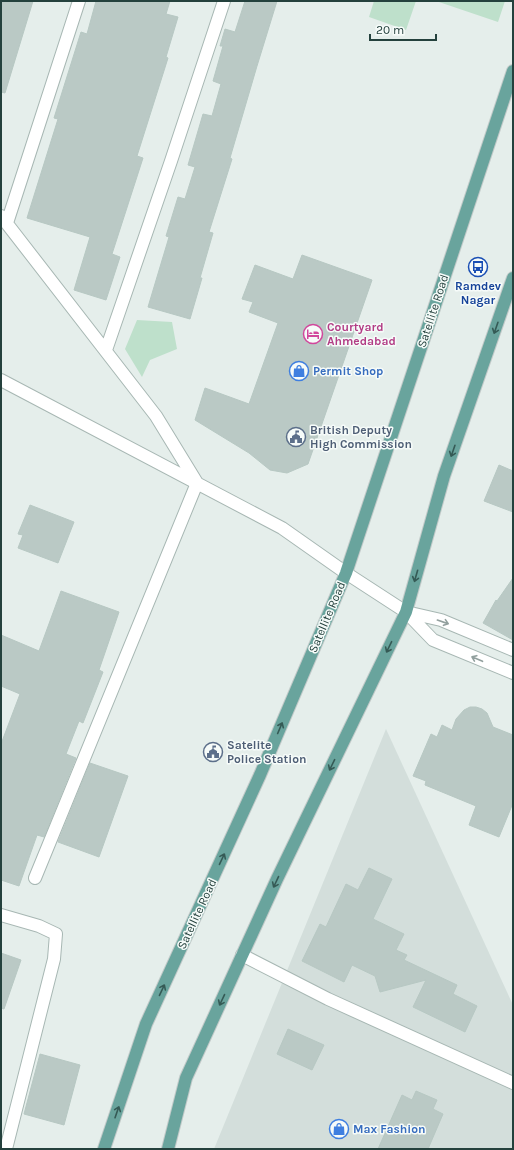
<svg xmlns="http://www.w3.org/2000/svg" width="514" height="1150" font-family="Karla,sans-serif">
  <style>
    .built { fill: #d3dedb }
    .green { fill: #bee0cb }
    .building { fill: #bac9c5; stroke: #b7c8c3 }
    .lines { fill: none; stroke-linecap: round; stroke-linejoin: round }
    .minor-casing { stroke: #a7b7b3; stroke-width: 14 }
    .major-casing { stroke: #c2cac9; stroke-width: 14 }
    .minor { stroke: #fff; stroke-width: 12 }
    .major { stroke: #69a49d; stroke-width: 12 }
    .oneway { stroke: #355a55 }
    .oneway2 { stroke: #92a09e }
    .labels { text-anchor: middle; stroke-width: 3; stroke-linejoin: round; paint-order: stroke }
    .transit-label { font-size: 12px; font-weight: bold; fill: #164399; stroke: #f6fbf9 }
    .street-label { font-size: 12px; fill: #24413d; stroke: #f6fbf9 }
    .hotel-label { font-size: 12px; font-weight: bold; fill: #b23c85; stroke: #f6fbf9; text-anchor: start }
    .shop-label { font-size: 12px; font-weight: bold; fill: #366cbe; stroke: #f6fbf9; text-anchor: start }
    .service-label { font-size: 12px; font-weight: bold; fill: #4e5e75; stroke: #f6fbf9; text-anchor: start }
  </style>
  <rect width="100%" height="100%" fill="#e5eeeb"/>
  <!-- built -->
  <path class="built" d="M 386,729 L 513,1005 L 513,1149 L 214,1149 Z"/>
  <!-- green -->
  <path class="green" d="M 374,1 L 416,1 L 406,30 L 369,17 Z
    M 436,1 L 505,1 L 498,22 Z
    M 137,320 L 172,322 L 177,349 L 150,360 L 142,377 L 125,349 Z"/>
  <!-- building -->
  <path class="building" d="M 1,1 L 33,1 L 5,93 L 1,92 Z
    M 96,1 L 170,1 L 166,14 L 178,17 L 166,57 L 168,58 L 137,156 L 143,158 L 112,254 L 120,257 L 106,300 L 74,290 L 90,237 L 27,218 L 58,119 L 54,118 L 81,32 L 87,34 Z
    M 245,1 L 277,1 L 257,66 L 230,158 L 232,159 L 209,232 L 213,233 L 200,278 L 202,278 L 190,319 L 148,307 L 169,237 L 166,236 L 178,197 L 185,199 L 195,167 L 188,165 L 203,114 L 212,116 L 221,84 L 213,81 L 223,46 L 220,46 L 225,29 L 235,32 Z
    M 302,255 L 372,280 L 308,464 L 287,473 L 270,470 L 249,453 L 195,420 L 205,388 L 249,404 L 278,323 L 249,312 L 253,302 L 242,299 L 255,265 L 293,279 Z
    M 499,465 L 513,471 L 513,512 L 484,501 Z
    M 30,505 L 74,522 L 58,563 L 18,548 L 23,535 L 18,534 Z
    M 513,578 L 513,640 L 483,623 L 496,600 L 497,601 Z
    M 61,591 L 119,612 L 99,670 L 103,672 L 83,723 L 79,721 L 66,754 L 76,758 L 44,837 L 37,835 L 19,886 L 1,880 L 1,744 L 20,694 L 1,686 L 1,635 L 39,651 Z
    M 470,707 L 476,707 L 482,709 L 487,713 L 493,727 L 513,735 L 513,803 L 499,837 L 469,825 L 476,806 L 425,785 L 426,781 L 413,776 L 431,734 L 437,737 L 442,725 L 452,730 L 456,719 L 464,710 Z
    M 90,763 L 128,776 L 99,857 L 58,842 Z
    M 369,868 L 392,879 L 373,919 L 404,934 L 396,950 L 407,955 L 404,960 L 457,985 L 453,994 L 477,1006 L 465,1032 L 413,1007 L 426,980 L 380,992 L 375,976 L 352,965 L 344,982 L 302,961 L 320,924 L 326,927 L 346,884 L 358,890 Z
    M 1,953 L 21,960 L 4,1009 L 1,1008 Z
    M 288,1029 L 324,1045 L 312,1070 L 277,1054 Z
    M 40,1054 L 80,1065 L 64,1125 L 24,1114 Z
    M 416,1091 L 437,1100 L 433,1109 L 443,1114 L 428,1149 L 378,1149 L 402,1095 L 412,1100 Z"/>
  <g class="lines">
    <!-- minor casing -->
    <g class="minor-casing">
      <path id="minor" d="M 1,216 L 156,416 L 197,483 L 35,878
        M 7,223 L 79,1
        M 106,350 L 171,161 L 224,1
        M 1,380 L 282,528 L 346,573 L 406,612 L 433,640 L 513,673
        M 406,612 L 441,620 L 513,650
        M 1,915 L 39,926 L 56,934 L 54,959 L 6,1149
        M 242,955 L 328,999 L 513,1083"/>
    </g>
    <!-- major casing -->
    <g class="major-casing">
      <path id="major" d="M 104,1149 L 146,1024 L 260,775 L 346,573 L 513,71
        M 168,1149 L 186,1078 L 277,879 L 406,612 L 444,476 L 513,278"/>
    </g>
    <!-- minor -->
    <use href="#minor" class="minor"/>
    <!-- major -->
    <use href="#major" class="major"/>
  </g>
  <!-- one-way arrows -->
  <defs><path id="oneway-shaft" d="M-6 0H5M1.5-3L5.5 0L1.5 3" fill="none" stroke-width="1.6" stroke-linecap="round" stroke-linejoin="round"/></defs>
  <g class="oneway">
    <use href="#oneway-shaft" transform="translate(496 328) rotate(109)"/>
    <use href="#oneway-shaft" transform="translate(453 451) rotate(109)"/>
    <use href="#oneway-shaft" transform="translate(416 576) rotate(106)"/>
    <use href="#oneway-shaft" transform="translate(389 647) rotate(116)"/>
    <use href="#oneway-shaft" transform="translate(280 728) rotate(-67)"/>
    <use href="#oneway-shaft" transform="translate(332 765) rotate(116)"/>
    <use href="#oneway-shaft" transform="translate(222 859) rotate(-65)"/>
    <use href="#oneway-shaft" transform="translate(276 882) rotate(115)"/>
    <use href="#oneway-shaft" transform="translate(162 990) rotate(-65)"/>
    <use href="#oneway-shaft" transform="translate(222 1000) rotate(115)"/>
    <use href="#oneway-shaft" transform="translate(117 1112) rotate(-71)"/>
  </g>
  <g class="oneway2">
    <use href="#oneway-shaft" transform="translate(443 622) rotate(19)"/>
    <use href="#oneway-shaft" transform="translate(477 659) rotate(-157)"/>
  </g>
  <!-- icons -->
  <defs>
    <g id="bus-ring" transform="scale(1)"><circle r="9.5" fill="#f6fbf9" stroke="#1a4fb4" stroke-width="1.5"/><path d="M-5-6H5V4H4V6H2V4H-2V6H-4V4H-5ZM-3.5-4V0h7V-4ZM-3.5 1.2v1.5H-2V1.2ZM2 1.2v1.5H3.5V1.2Z" fill="#1a4fb4"/></g>
    <g id="hotel-ring" transform="scale(1)"><circle r="9.5" fill="#f6fbf9" stroke="#d1479c" stroke-width="1.5"/><path d="M-6-4.5h1.5V1H6V5H4.5V3h-9V5H-6ZM-4 0a1.8 1.8 0 1 1 3.6 0ZM.5 0V-2.5h3Q6-2.5 6 0Z" fill="#d1479c"/></g>
    <g id="shop-ring" transform="scale(1)"><circle r="9.5" fill="#f6fbf9" stroke="#3f7fe0" stroke-width="1.5"/><path d="M-5-2.5h2.3a2.7 3.5 0 0 1 5.4 0H5L5.5 6h-11ZM-1.5-2.5h3a1.5 2.3 0 0 0-3 0Z" fill="#3f7fe0"/></g>
    <g id="civic-ring" transform="scale(1)"><circle r="9.5" fill="#f6fbf9" stroke="#5c6f8a" stroke-width="1.5"/><path d="M-.6-6.5H3V-4.5H.6V-3L4-1V1h2V6H-6V1h2V-1L-.6-3ZM-1.2 2.5V6h2.4V2.5Z" fill="#5c6f8a"/></g>
  </defs>
  <g fill-rule="evenodd">
    <use href="#bus-ring" x="478" y="267"/>
    <use href="#hotel-ring" x="313" y="334"/>
    <use href="#shop-ring" x="299" y="371"/>
    <use href="#civic-ring" x="296" y="437"/>
    <use href="#civic-ring" x="213" y="752"/>
    <use href="#shop-ring" x="339" y="1129"/>
  </g>
  <g class="labels">
    <!-- transit labels -->
    <g class="transit-label">
      <text x="478" y="290">Ramdev<tspan x="478" dy="14">Nagar</tspan></text>
    </g>
    <!-- street labels -->
    <g class="street-label">
      <text transform="translate(433 311) rotate(-72)" y="4">Satellite Road</text>
      <text transform="translate(327 617) rotate(-67)" y="4">Satellite Road</text>
      <text transform="translate(197 914) rotate(-65)" y="4">Satellite Road</text>
    </g>
    <!-- hotel labels -->
    <g class="hotel-label">
      <text x="327" y="331">Courtyard<tspan x="327" dy="14">Ahmedabad</tspan></text>
    </g>
    <!-- shop labels -->
    <g class="shop-label">
      <text x="313" y="375">Permit Shop</text>
      <text x="353" y="1133">Max Fashion</text>
    </g>
    <!-- service labels -->
    <g class="service-label">
      <text x="310" y="434">British Deputy<tspan x="310" dy="14">High Commission</tspan></text>
      <text x="227" y="749">Satelite<tspan x="227" dy="14">Police Station</tspan></text>
    </g>
  </g>
  <!-- border -->
  <rect width="514" height="1150" fill="none" stroke="#24413d" stroke-width="4"/>
  <!-- scale -->
  <path d="M370 34v6h66v-6" fill="none" stroke="#24413d" stroke-width="2"/>
  <text x="376" y="34" font-size="12" fill="#24413d" stroke="#f6fbf9" stroke-width="3" paint-order="stroke">20 m</text>
</svg>
